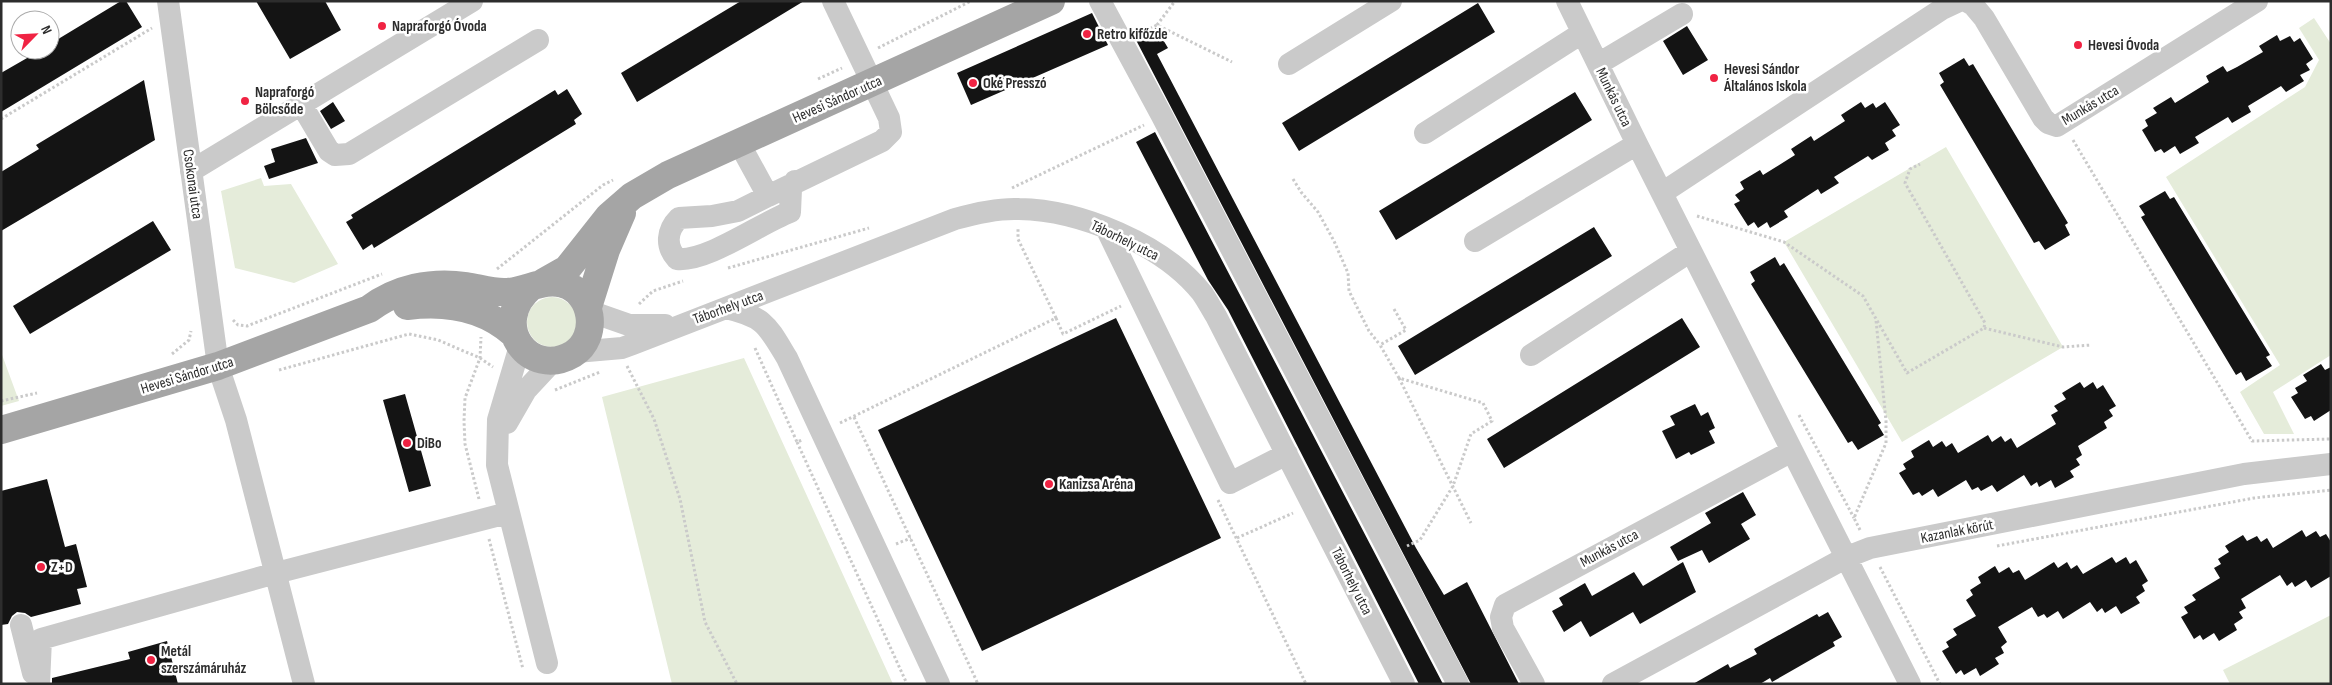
<svg xmlns="http://www.w3.org/2000/svg" width="2332" height="685" font-family="'Sofia Sans Condensed',sans-serif">
  <style>
    .green { fill: #e5ecda }
    .building { fill: #141414 }
    .lines { fill: none; stroke-linecap: round; stroke-linejoin: round }
    .path { stroke: #cacaca; stroke-width: 3; stroke-dasharray: 2.5 2.5; stroke-linecap: butt }
    .minor { stroke: #cacaca; stroke-width: 22 }
    .major { stroke: #a5a5a5; stroke-width: 28 }
    .poi-dot { fill: #f02343; stroke: #fff; stroke-width: 2 }
    .labels { text-anchor: middle; stroke-width: 5; stroke-linejoin: round; paint-order: stroke }
    .poi-label { font-size: 15px; font-weight: bold; fill: #2d2d2d; stroke: #fff; text-anchor: start }
    .street-label { font-size: 15px; fill: #2d2d2d; stroke: #fff }
  </style>
  <rect width="100%" height="100%" fill="#fff"/>
  <!-- green -->
  <path class="green" d="M 2314,18 L 2331,44 L 2331,355 L 2273,392 L 2294,434 L 2264,434 L 2240,392 L 2280,365 L 2166,177 L 2305,87 L 2319,60 L 2299,28 Z
    M 1946,147 L 2063,347 L 1902,442 L 1784,242 Z
    M 261,178 L 264,186 L 291,184 L 338,264 L 294,283 L 235,268 L 221,191 Z
    M527 322a25 25 0 1 1 50 0a25 25 0 1 1-50 0Z
    M 1,352 L 19,401 L 1,406 Z
    M 744,358 L 893,684 L 672,684 L 602,397 Z
    M 2331,615 L 2331,684 L 2230,684 L 2223,670 Z"/>
  <!-- building -->
  <path class="building" d="M 121,1 L 126,1 L 142,27 L 1,112 L 1,73 L 41,50 L 50,50 L 50,44 Z
    M 256,1 L 325,1 L 341,30 L 290,59 Z
    M 741,1 L 804,1 L 637,102 L 621,73 Z
    M 1478,3 L 1495,32 L 1299,151 L 1282,123 Z
    M 1092,13 L 1108,45 L 971,105 L 957,73 Z
    M 1687,26 L 1708,60 L 1683,75 L 1663,41 Z
    M 1156,28 L 1168,48 L 1157,54 L 1416,548 L 1444,595 L 1467,582 L 1519,684 L 1471,684 L 1136,40 Z
    M 2277,35 L 2280,41 L 2290,36 L 2294,42 L 2300,38 L 2313,59 L 2306,64 L 2310,70 L 2300,75 L 2304,81 L 2286,92 L 2281,86 L 2248,106 L 2251,112 L 2232,123 L 2228,117 L 2195,137 L 2199,143 L 2180,154 L 2175,146 L 2164,153 L 2161,149 L 2155,152 L 2142,130 L 2148,126 L 2145,120 L 2157,113 L 2153,108 L 2171,97 L 2175,103 L 2209,82 L 2206,76 L 2223,66 L 2227,72 L 2237,67 L 2263,52 L 2259,46 Z
    M 1964,58 L 1969,66 L 1973,64 L 2068,223 L 2065,225 L 2070,235 L 2045,250 L 2039,241 L 2034,243 L 1940,85 L 1944,82 L 1939,73 Z
    M 144,80 L 155,140 L 1,231 L 1,172 L 39,149 L 36,145 Z
    M 567,89 L 582,114 L 574,120 L 576,124 L 374,248 L 372,244 L 363,250 L 346,222 L 353,218 L 351,215 L 555,90 L 558,95 Z
    M 1575,92 L 1592,120 L 1396,240 L 1379,211 Z
    M 333,102 L 345,121 L 331,129 L 320,111 Z
    M 1861,102 L 1865,108 L 1873,103 L 1876,108 L 1885,102 L 1900,125 L 1892,130 L 1896,136 L 1885,143 L 1889,150 L 1872,160 L 1868,156 L 1834,177 L 1839,183 L 1821,194 L 1818,189 L 1784,211 L 1788,217 L 1770,228 L 1767,222 L 1758,228 L 1754,222 L 1748,226 L 1734,204 L 1740,201 L 1735,195 L 1744,189 L 1740,182 L 1760,170 L 1763,175 L 1795,155 L 1791,149 L 1811,136 L 1814,141 L 1845,121 L 1841,115 Z
    M 1155,132 L 1443,684 L 1419,684 L 1228,310 L 1208,280 L 1136,142 Z
    M 306,138 L 318,163 L 269,179 L 264,166 L 275,162 L 271,149 Z
    M 2165,191 L 2170,199 L 2174,197 L 2270,355 L 2266,357 L 2272,366 L 2246,381 L 2241,372 L 2236,375 L 2141,217 L 2145,215 L 2139,206 Z
    M 153,221 L 171,250 L 30,334 L 13,306 Z
    M 1594,227 L 1612,256 L 1415,375 L 1398,346 Z
    M 1775,257 L 1780,266 L 1784,263 L 1881,423 L 1878,425 L 1884,435 L 1858,450 L 1852,441 L 1848,443 L 1751,284 L 1755,281 L 1750,272 Z
    M 1116,318 L 1221,538 L 982,651 L 878,430 Z
    M 1682,318 L 1700,347 L 1504,468 L 1487,439 Z
    M 2321,364 L 2325,370 L 2331,367 L 2331,410 L 2314,421 L 2311,416 L 2305,419 L 2291,397 L 2298,393 L 2295,388 L 2307,381 L 2303,375 Z
    M 2080,382 L 2084,388 L 2093,382 L 2097,389 L 2103,385 L 2116,406 L 2109,410 L 2113,416 L 2104,422 L 2107,428 L 2078,446 L 2082,455 L 2076,459 L 2080,465 L 2070,471 L 2074,477 L 2055,488 L 2051,480 L 2039,487 L 2037,482 L 2031,486 L 2024,475 L 1997,492 L 1992,485 L 1981,491 L 1978,487 L 1972,490 L 1966,480 L 1938,497 L 1933,489 L 1922,496 L 1919,492 L 1913,495 L 1899,473 L 1906,469 L 1903,464 L 1914,457 L 1911,451 L 1929,440 L 1933,447 L 1942,441 L 1946,447 L 1952,443 L 1958,453 L 1988,435 L 1992,442 L 2001,436 L 2005,442 L 2011,438 L 2017,448 L 2056,424 L 2051,415 L 2058,411 L 2054,406 L 2066,399 L 2062,393 Z
    M 405,394 L 431,486 L 409,492 L 383,400 Z
    M 1695,404 L 1701,416 L 1708,412 L 1715,428 L 1709,431 L 1715,443 L 1691,455 L 1689,452 L 1676,459 L 1662,431 L 1675,425 L 1670,416 Z
    M 47,479 L 65,547 L 76,544 L 87,587 L 77,589 L 81,604 L 31,617 L 25,613 L 17,612 L 12,616 L 8,624 L 1,625 L 1,491 Z
    M 1743,492 L 1756,515 L 1741,524 L 1750,539 L 1709,563 L 1702,550 L 1678,561 L 1670,547 L 1711,523 L 1705,513 Z
    M 2302,530 L 2306,537 L 2316,531 L 2320,537 L 2326,534 L 2331,542 L 2331,576 L 2311,588 L 2306,580 L 2295,587 L 2292,582 L 2287,586 L 2280,575 L 2241,599 L 2246,608 L 2239,612 L 2243,618 L 2234,624 L 2237,630 L 2219,641 L 2214,633 L 2203,640 L 2200,635 L 2194,639 L 2181,617 L 2188,613 L 2184,607 L 2196,600 L 2192,595 L 2220,578 L 2214,568 L 2221,564 L 2218,559 L 2229,552 L 2225,546 L 2243,535 L 2247,541 L 2257,536 L 2261,542 L 2267,538 L 2273,548 Z
    M 2112,557 L 2116,563 L 2126,557 L 2130,564 L 2136,560 L 2148,581 L 2142,585 L 2145,591 L 2136,597 L 2140,603 L 2121,614 L 2116,606 L 2105,613 L 2102,608 L 2097,612 L 2090,602 L 2063,619 L 2058,611 L 2047,618 L 2044,614 L 2038,617 L 2032,607 L 1998,627 L 2007,642 L 2001,647 L 2004,653 L 1995,658 L 1999,664 L 1980,676 L 1976,668 L 1964,675 L 1961,670 L 1956,674 L 1942,651 L 1949,647 L 1946,642 L 1957,635 L 1953,629 L 1976,616 L 1966,600 L 1973,595 L 1970,590 L 1981,583 L 1978,577 L 1995,566 L 1999,573 L 2009,567 L 2013,573 L 2019,570 L 2025,580 L 2054,562 L 2058,568 L 2067,562 L 2071,569 L 2077,565 L 2083,574 Z
    M 1683,562 L 1696,592 L 1640,624 L 1633,612 L 1590,637 L 1581,621 L 1564,632 L 1552,611 L 1563,605 L 1559,598 L 1585,583 L 1592,596 L 1634,572 L 1643,586 Z
    M 1828,612 L 1842,637 L 1833,642 L 1835,646 L 1772,682 L 1770,678 L 1760,684 L 1693,684 L 1728,664 L 1730,668 L 1757,654 L 1754,649 L 1817,614 L 1819,617 Z
    M 167,641 L 178,684 L 52,684 L 52,678 L 130,659 L 128,652 Z"/>
  <g class="lines">
    <!-- path -->
    <path class="path" d="M 1157,25 L 1175,1
      M 1141,33 L 1157,25 L 1232,62
      M 878,48 L 971,1
      M 818,79 L 842,68
      M 1,119 L 152,28
      M 2073,140 L 2252,441 L 2331,439
      M 1293,179 L 1301,192 L 1318,212 L 1334,241 L 1348,273 L 1349,291 L 1369,331 L 1380,345
      M 1012,188 L 1144,125
      M 1697,216 L 1784,242 L 1863,296 L 1907,373 L 1984,328 L 1985,323 L 1905,183 L 1910,169 L 1920,164
      M 728,268 L 869,228
      M 497,269 L 603,185 L 613,180
      M 639,304 L 653,291 L 683,281
      M 1394,309 L 1406,330 L 1380,345 L 1399,378 L 1483,403 L 1492,421 L 1471,434 L 1453,486 L 1420,540 L 1407,546
      M 1056,318 L 1063,334 L 1121,306
      M 233,320 L 238,325 L 247,326 L 382,274
      M 1984,328 L 2063,347 L 2091,345
      M 755,348 L 797,442 L 802,440
      M 172,354 L 189,340 L 191,331
      M 627,366 L 654,419 L 680,499 L 705,622 L 737,684
      M 279,370 L 409,334 L 438,340 L 480,358 L 493,367
      M 1399,378 L 1471,523
      M 555,390 L 600,372
      M 1,401 L 37,393
      M 1799,415 L 1854,518
      M 854,417 L 978,684
      M 840,423 L 1056,318 L 1018,239 L 1018,228
      M 797,442 L 907,684
      M 479,499 L 465,444 L 464,421 L 465,398 L 480,358 L 481,337
      M 1218,500 L 1306,684
      M 1860,530 L 1854,518 L 1886,443 L 1886,421 L 1876,320
      M 1237,538 L 1293,513
      M 489,539 L 523,669
      M 896,544 L 911,538
      M 1997,546 L 2254,498 L 2331,490
      M 1880,567 L 1940,684"/>
    <!-- minor -->
    <path class="minor" d="M 168,1 L 218,366 L 236,420 L 304,684
      M 1100,1 L 1162,116 L 1458,684
      M 1567,1 L 1637,144 L 1910,684
      M 1966,1 L 1973,5 L 1984,18 L 2043,118 L 2048,123 L 2057,126 L 2257,1
      M 1289,64 L 1391,1
      M 1598,64 L 1682,14
      M 301,104 L 329,151 L 335,155 L 349,154 L 538,40
      M 1425,133 L 1582,33
      M 739,143 L 768,196 L 882,141 L 891,132 L 889,118 L 833,1
      M 191,171 L 472,1
      M 1662,193 L 1942,9 L 1959,1
      M 768,196 L 738,211 L 712,216 L 679,218 C 667,230 665,246 677,259 C 707,262 759,224 790,212 L 791,189 L 795,181
      M 1107,230 L 1230,483 L 1287,454
      M 1475,241 L 1637,144
      M 726,308 C 765,317 767,325 787,358 L 939,684
      M 589,311 L 629,325 L 665,325
      M 520,346 L 498,420 L 497,465 L 547,663
      M 576,352 L 622,348 L 633,344 L 955,219 C 976,213 997,208 1019,209 C 1080,210 1163,244 1202,293 C 1207,300 1211,308 1216,316 L 1404,684
      M 1531,355 L 1691,251
      M 507,423 L 526,390 L 553,361
      M 21,625 L 33,673
      M 39,684 L 41,639 L 276,573 L 508,513
      M 1534,684 L 1503,628 L 1501,617 L 1505,605 L 1792,451
      M 1613,684 L 1847,557 L 1870,548 L 2244,474 L 2331,464"/>
    <!-- major -->
    <path class="major" d="M 544,282 L 567,269 L 609,216 L 632,196 L 668,175 L 1051,1
      M 407,306 C 446,301 485,308 514,334
      M 588,307 L 606,250 L 622,213
      M 1,430 L 218,366 L 369,309 C 397,288 431,281 466,286 C 479,288 494,293 507,292 C 527,291 544,278 563,284 C 593,292 600,337 573,354 C 529,380 488,324 531,287"/>
  </g>
  <!-- markers -->
  <g class="poi-dot">
    <circle cx="382" cy="26" r="5"/>
    <circle cx="1087" cy="34" r="5"/>
    <circle cx="2078" cy="45" r="5"/>
    <circle cx="1714" cy="78" r="5"/>
    <circle cx="973" cy="83" r="5"/>
    <circle cx="245" cy="101" r="5"/>
    <circle cx="407" cy="443" r="5"/>
    <circle cx="1049" cy="484" r="5"/>
    <circle cx="41" cy="567" r="5"/>
    <circle cx="151" cy="660" r="5"/>
  </g>
  <g class="labels">
    <!-- poi labels -->
    <g class="poi-label">
      <text x="392" y="31">Napraforgó Óvoda</text>
      <text x="1097" y="39">Retro kifőzde</text>
      <text x="2088" y="50">Hevesi Óvoda</text>
      <text x="1724" y="74">Hevesi Sándor<tspan x="1724" dy="17">Általános Iskola</tspan></text>
      <text x="983" y="88">Oké Presszó</text>
      <text x="255" y="97">Napraforgó<tspan x="255" dy="17">Bölcsőde</tspan></text>
      <text x="417" y="448">DiBo</text>
      <text x="1059" y="489">Kanizsa Aréna</text>
      <text x="51" y="572">Z+D</text>
      <text x="161" y="656">Metál<tspan x="161" dy="17">szerszámáruház</tspan></text>
    </g>
    <!-- street labels -->
    <g class="street-label">
      <text transform="translate(1614 97) rotate(64)" y="5">Munkás utca</text>
      <text transform="translate(837 99) rotate(-24)" y="5">Hevesi Sándor utca</text>
      <text transform="translate(2090 105) rotate(-31)" y="5">Munkás utca</text>
      <text transform="translate(193 184) rotate(82)" y="5">Csokonai utca</text>
      <text transform="translate(1125 240) rotate(26)" y="5">Táborhely utca</text>
      <text transform="translate(728 307) rotate(-20)" y="5">Táborhely utca</text>
      <text transform="translate(187 375) rotate(-17)" y="5">Hevesi Sándor utca</text>
      <text transform="translate(1957 531) rotate(-11)" y="5">Kazanlak körút</text>
      <text transform="translate(1609 548) rotate(-28)" y="5">Munkás utca</text>
      <text transform="translate(1352 581) rotate(63)" y="5">Táborhely utca</text>
    </g>
  </g>
  <!-- border -->
  <rect width="2332" height="685" fill="none" stroke="#2d2d2d" stroke-width="5"/>
  <!-- north arrow -->
  <g transform="translate(35 35) rotate(66)"><circle r="24" fill="#ffffff" stroke="#ababab"/>
  <path d="M0-4L9 19L0 12L-9 19Z" fill="#f02343"/>
  <text y="-8" font-size="14" font-weight="bold" text-anchor="middle" fill="#2d2d2d">N</text>
  </g>
</svg>
